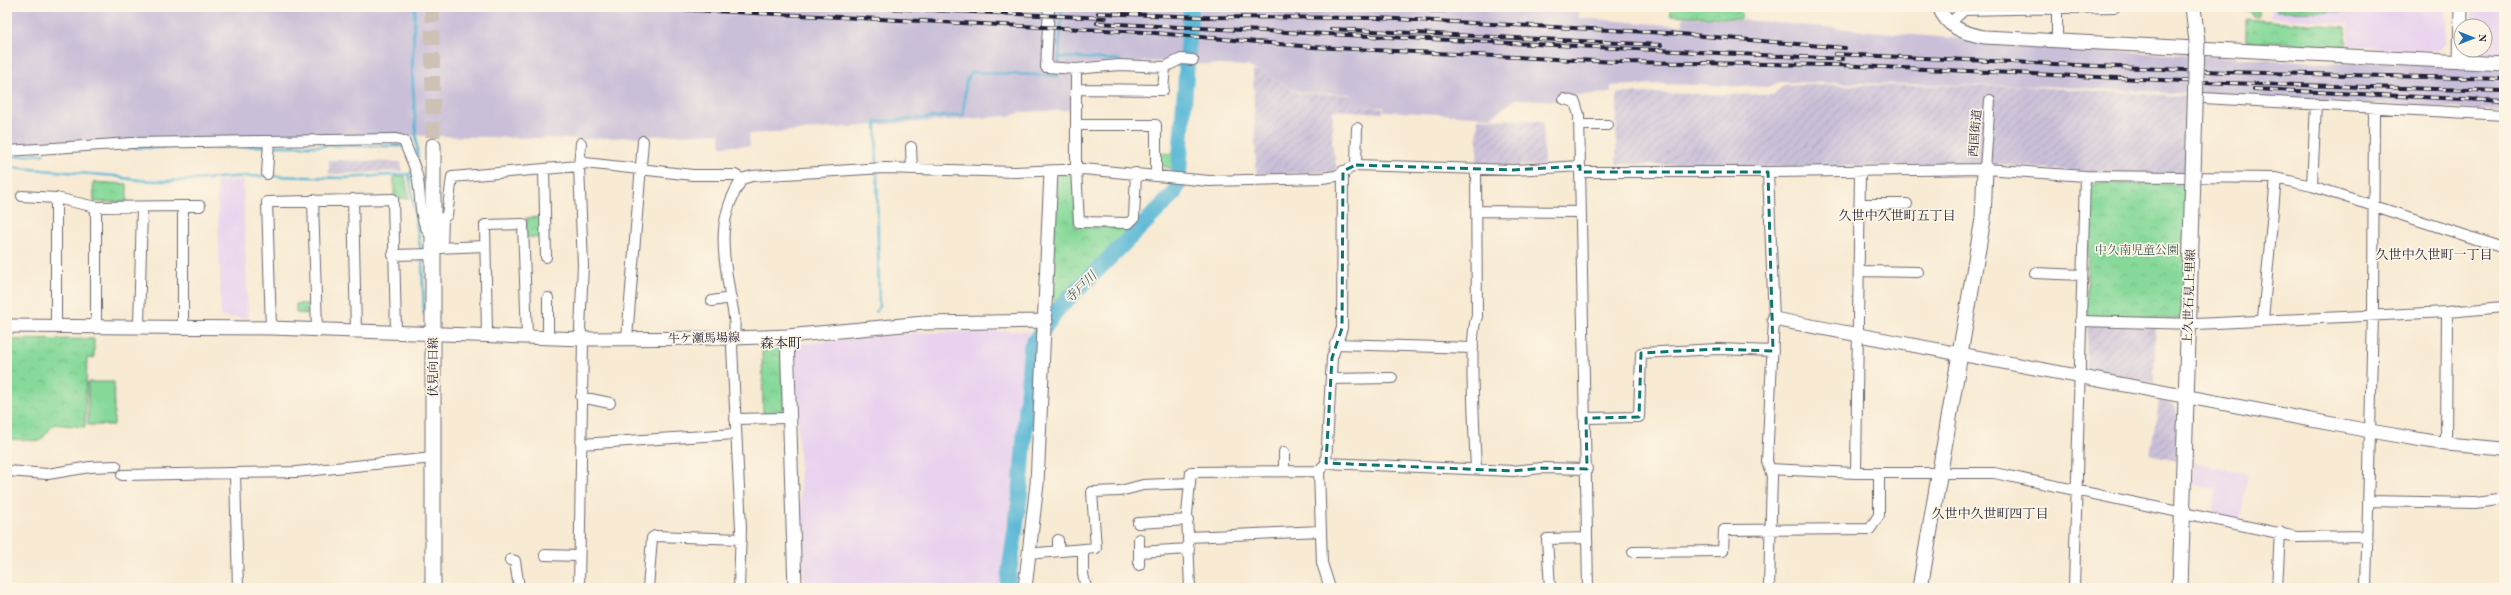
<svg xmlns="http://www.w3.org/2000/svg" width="2511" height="595" font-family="'Old Standard TT','Noto Serif JP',serif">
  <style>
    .built { fill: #e8d2ef }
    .industrial { fill: url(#industrial-furrows) }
    .railway { fill: #c9bfd8 }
    .grass { fill: #87d99a; stroke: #547e6a }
    .park { fill: url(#park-crowns); stroke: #547e6a }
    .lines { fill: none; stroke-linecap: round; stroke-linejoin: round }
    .stream { stroke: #58b7d6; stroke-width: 2.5 }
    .river { stroke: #58b7d6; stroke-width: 16 }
    .secondary-tunnel { stroke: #cdc2b5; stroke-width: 15; stroke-dasharray: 15 8; stroke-linecap: butt }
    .minor-casing { stroke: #6d6870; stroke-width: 12 }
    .tertiary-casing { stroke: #6d6870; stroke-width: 15 }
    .secondary-casing { stroke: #6d6870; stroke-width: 17 }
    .minor { stroke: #fff; stroke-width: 10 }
    .tertiary { stroke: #fff; stroke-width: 13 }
    .secondary { stroke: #fff; stroke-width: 15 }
    .rail-casing { stroke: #22223b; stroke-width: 4 }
    .rail { stroke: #fcf5e5; stroke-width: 2.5; stroke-dasharray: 8; stroke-linecap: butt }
    .secondary-bridge-casing { stroke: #6d6870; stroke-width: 17; stroke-linecap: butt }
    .secondary-bridge { stroke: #fff; stroke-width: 15 }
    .marked { fill: none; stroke: #0f766e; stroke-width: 3; stroke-dasharray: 8 5; stroke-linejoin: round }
    .labels { text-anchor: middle; stroke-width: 3.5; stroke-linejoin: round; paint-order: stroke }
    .street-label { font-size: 12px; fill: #22223b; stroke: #fcf5e5 }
    .park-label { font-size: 12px; fill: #405958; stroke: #fcf5e5 }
    .neighbourhood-label { font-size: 13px; fill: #22223b; stroke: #fcf5e5 }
    .water-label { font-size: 13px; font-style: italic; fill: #355671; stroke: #fcf5e5 }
    .quarter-label { font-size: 14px; fill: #22223b; stroke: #fcf5e5 }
  </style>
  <defs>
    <pattern id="industrial-furrows" width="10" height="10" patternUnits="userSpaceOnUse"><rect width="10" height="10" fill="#c9bfd8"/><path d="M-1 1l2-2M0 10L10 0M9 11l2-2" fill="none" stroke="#aca4ba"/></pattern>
    <pattern id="park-crowns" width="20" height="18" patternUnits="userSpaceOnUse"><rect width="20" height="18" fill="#87d99a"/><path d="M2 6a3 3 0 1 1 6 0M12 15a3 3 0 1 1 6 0" fill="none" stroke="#74ba86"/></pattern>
  </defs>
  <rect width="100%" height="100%" fill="#fcf5e5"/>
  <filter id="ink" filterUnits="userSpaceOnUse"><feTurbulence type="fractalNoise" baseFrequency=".025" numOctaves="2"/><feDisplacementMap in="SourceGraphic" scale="8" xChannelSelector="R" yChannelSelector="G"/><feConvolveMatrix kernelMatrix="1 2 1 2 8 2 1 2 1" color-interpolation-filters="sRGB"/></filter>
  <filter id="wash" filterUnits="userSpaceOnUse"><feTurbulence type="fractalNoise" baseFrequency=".012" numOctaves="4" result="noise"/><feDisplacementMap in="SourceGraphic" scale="16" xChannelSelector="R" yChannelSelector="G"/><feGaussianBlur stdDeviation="0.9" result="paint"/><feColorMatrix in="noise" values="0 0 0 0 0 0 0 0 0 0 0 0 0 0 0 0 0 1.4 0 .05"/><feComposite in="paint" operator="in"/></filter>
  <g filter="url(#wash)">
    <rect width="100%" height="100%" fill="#f8ead3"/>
    <!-- built -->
    <path class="built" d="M 2270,7 L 2446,7 L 2446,42 L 2437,51 L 2348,46 L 2349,24 L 2270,17 Z
      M 2472,7 L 2504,7 L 2504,54 L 2482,53 L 2479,50 L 2485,50 L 2485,26 L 2472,26 Z
      M 243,180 L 248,318 L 221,317 L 217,182 Z
      M 1030,331 L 1023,346 L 1016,473 L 999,588 L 804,588 L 795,349 L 799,344 L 908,333 Z
      M 2193,462 L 2248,473 L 2240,520 L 2212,514 L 2216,490 L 2193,485 Z"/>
    <!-- industrial -->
    <path class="industrial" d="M 1253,70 L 1261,72 L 1298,93 L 1351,95 L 1351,105 L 1383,108 L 1383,113 L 1333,110 L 1332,143 L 1337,170 L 1334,172 L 1256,174 Z
      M 1785,85 L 2019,86 L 2190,97 L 2188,176 L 2072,171 L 1993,164 L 1778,167 L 1616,164 L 1617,93 L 1773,95 Z
      M 1478,118 L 1543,121 L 1544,166 L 1477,166 Z
      M 329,160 L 401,162 L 402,171 L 329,174 Z
      M 2087,325 L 2155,327 L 2154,383 L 2086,368 Z
      M 2159,401 L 2170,402 L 2177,411 L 2177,461 L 2150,455 Z"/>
    <!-- railway -->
    <path class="railway" d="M 7,7 L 1302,7 L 1447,11 L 1455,7 L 1579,7 L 1579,18 L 1682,26 L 1684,17 L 1757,21 L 1995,42 L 2005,45 L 2333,63 L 2411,63 L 2504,67 L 2504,111 L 2045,86 L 1779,82 L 1768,87 L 1662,84 L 1611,86 L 1611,93 L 1565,96 L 1564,101 L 1516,99 L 1491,117 L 1384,111 L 1384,107 L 1351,105 L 1351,94 L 1299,92 L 1248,66 L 1193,64 L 1193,57 L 1174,56 L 1165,61 L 1073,65 L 1072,110 L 1022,112 L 1009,116 L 749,134 L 750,146 L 721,146 L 720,133 L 581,139 L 387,135 L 7,149 Z"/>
    <!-- grass -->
    <path class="grass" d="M 2276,7 L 2368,7 L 2368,12 L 2276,11 Z
      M 88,382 L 114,382 L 114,425 L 88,425 Z"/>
    <!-- park -->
    <path class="park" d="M 1670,7 L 1742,7 L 1741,19 L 1670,15 Z
      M 2228,7 L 2258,7 L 2258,17 L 2252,16 L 2249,11 Z
      M 2246,19 L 2346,27 L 2346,47 L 2246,41 Z
      M 1160,153 L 1176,154 L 1176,170 L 1164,167 L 1160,163 Z
      M 1069,174 L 1074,178 L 1075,226 L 1125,227 L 1127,233 L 1058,304 L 1052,298 L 1055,179 L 1059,175 Z
      M 405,176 L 409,198 L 394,199 L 394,177 Z
      M 93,182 L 127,184 L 127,202 L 94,202 Z
      M 2095,183 L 2187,185 L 2184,314 L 2180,319 L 2089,317 L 2086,312 L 2090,189 Z
      M 541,217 L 541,238 L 526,237 L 526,218 Z
      M 296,304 L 311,304 L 311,314 L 296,313 Z
      M 94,339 L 94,358 L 87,358 L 85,427 L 54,424 L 40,441 L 7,439 L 7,340 Z
      M 777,345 L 782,350 L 784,410 L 780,413 L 763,414 L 762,346 Z"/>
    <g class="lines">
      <!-- stream -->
      <path class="stream" d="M 415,7 L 412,71 L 418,164
        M 1059,57 L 1062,7
        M 1059,65 L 1059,57 L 1120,60
        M 1177,65 L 1186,67
        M 271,146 L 404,146
        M 129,148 L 266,146
        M 7,157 L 44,154
        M 877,166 L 876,122 L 963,115 L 966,82 L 971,72 L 1058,76 L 1058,70
        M 7,167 L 115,176 C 161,188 217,175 265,176
        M 409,174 L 421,253
        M 270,176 L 344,178 L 409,174 L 413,171
        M 422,258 L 424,314
        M 876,312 L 879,307 L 877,171"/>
      <!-- river -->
      <path class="river" d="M 1007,588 L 1020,496 L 1031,346 L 1058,309 L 1173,195 L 1178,185 L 1191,7"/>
    </g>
  </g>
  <g filter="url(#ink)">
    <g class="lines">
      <!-- secondary-tunnel -->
      <path class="secondary-tunnel" d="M 432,7 L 433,146"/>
      <!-- minor casing -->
      <g class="minor-casing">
        <path id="minor" d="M 1049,7 L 1046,67 L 1076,69 L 1076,169 L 1079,222 L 1129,223 L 1134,218 L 1136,173
          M 1432,7 L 1444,7
          M 2057,9 L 2057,40
          M 1949,24 L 1964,10 L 2115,7
          M 1076,69 L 1119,65 L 1165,67 L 1181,59 L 1193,60
          M 1076,89 L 1163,90 L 1165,67
          M 2203,98 L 2504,115
          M 1564,99 L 1575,102 L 1579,115 L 1588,588
          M 1076,125 L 1156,125 L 1156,176
          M 1580,125 L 1608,125
          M 911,147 L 912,169
          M 7,151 L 132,143 L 396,139 L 404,141 C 408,152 414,164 417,175 C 422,196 417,222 433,238
          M 1356,165 L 1357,128
          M 544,169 L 546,257
          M 1985,169 L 1990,100
          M 1580,172 L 1768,172 L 1985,169 L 2085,176 L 2276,178 L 2312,186 L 2504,248
          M 1768,172 L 1774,319 L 1767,461 L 1772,476 L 1769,588
          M 267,174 L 269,141
          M 2312,186 L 2316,104
          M 22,196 L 56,198
          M 353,199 L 356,332
          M 313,200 L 317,330
          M 1860,204 L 1907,204
          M 183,206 L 200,206
          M 1476,211 L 1580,212
          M 437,248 L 485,246
          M 442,248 L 443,218 L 447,215 L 452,177 L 579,166 L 585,163 L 693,175 L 735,175 L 742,179 L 752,176 L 884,168 L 1015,172 L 1083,169 L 1209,181 L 1322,178 L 1336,176 L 1356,165 L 1513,170 L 1580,166
          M 393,255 L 432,254
          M 1859,271 L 1918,272
          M 2035,273 L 2082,275
          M 548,298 L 548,337
          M 712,301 L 731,298
          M 2263,319 L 2276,178
          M 2080,321 L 2196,324 L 2447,312 L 2504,307
          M 56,326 L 56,198 L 96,207 L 183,206 L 183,327
          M 96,326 L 96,207
          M 139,326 L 142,208
          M 271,328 L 267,202 L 393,199 L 396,333
          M 487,335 L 485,225 L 523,224 L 527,336
          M 627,338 L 643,141
          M 1335,344 L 1473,348
          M 1331,379 L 1392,378
          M 581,397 L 610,403
          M 1586,418 L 1639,417 L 1641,353 L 1718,349 L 1773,351
          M 735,419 L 789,418
          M 581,444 L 735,434
          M 2446,444 L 2447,312
          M 1284,452 L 1284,471
          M 1326,463 L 1513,471 L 1542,468 L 1587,469
          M 1476,468 C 1475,444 1468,331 1477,317 L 1476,169
          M 1770,469 L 1856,473 L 1994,473 L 2297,537 L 2367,536
          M 7,471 L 48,474 L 90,467 L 116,466
          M 235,473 L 238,588
          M 1856,473 L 1860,171
          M 122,475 L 296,472 L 433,458
          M 2368,501 L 2476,503 L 2504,499
          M 1138,523 L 1188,520
          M 1189,537 L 1321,531
          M 1139,539 L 1139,552
          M 1058,540 L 1058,551
          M 1083,550 L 1083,574 L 1086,588
          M 1633,552 L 1723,551 L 1724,530 L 1870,529 L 1879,515 L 1879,473
          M 1038,553 L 1096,548 L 1092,492 L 1120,491 L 1143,485 L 1190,483
          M 545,555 L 579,556
          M 510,560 L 515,561 L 519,588
          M 1139,565 L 1139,552 L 1189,549
          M 579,588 L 583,339 L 580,329 L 583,265 L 579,166 L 581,143
          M 648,588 L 652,538 L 655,536 L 741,539
          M 739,588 L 741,528 L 732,347 C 737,328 734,314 730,295 C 723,250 716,220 742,179
          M 1190,588 L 1187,514 L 1191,472 L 1319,471
          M 1330,588 L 1322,563 L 1319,471 L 1326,463 L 1332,358 L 1342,328 L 1343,171
          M 1550,588 L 1547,539 L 1587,538
          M 2074,588 L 2085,176
          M 2277,588 L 2280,532
          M 2366,588 L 2373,314 L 2374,108"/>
      </g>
      <!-- tertiary casing -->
      <g class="tertiary-casing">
        <path id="tertiary" d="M 1939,7 C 1947,28 1964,33 1984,37 L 2504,64
          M 2460,62 L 2461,7
          M 1774,319 L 2370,431 L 2446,444 L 2504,449
          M 7,326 L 271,328 L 583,339 L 734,338 L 787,336 L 924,323 L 1046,321
          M 787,336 L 795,588
          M 1025,588 L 1037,484 L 1051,172"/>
      </g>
      <!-- secondary casing -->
      <g class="secondary-casing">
        <path id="secondary" d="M 433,146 L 433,588
          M 1920,588 L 1983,219 L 1985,169
          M 2180,588 L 2189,308"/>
      </g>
      <!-- minor -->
      <use href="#minor" class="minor"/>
      <!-- tertiary -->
      <use href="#tertiary" class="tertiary"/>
      <!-- secondary -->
      <use href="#secondary" class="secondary"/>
      <!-- rail casing -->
      <g class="rail-casing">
        <path id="rail" d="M 632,7 L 1144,32 L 1313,47 L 1617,62 L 1837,65 L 2226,83 L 2504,91
          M 865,7 L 1105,18
          M 1098,13 L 1204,17 L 1377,18 L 1668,33 L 1845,48
          M 1097,23 L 1843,59
          M 1331,29 L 1661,45
          M 1835,54 L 2227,72 L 2504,79
          M 2254,89 L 2504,101"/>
      </g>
      <!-- rail -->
      <use href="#rail" class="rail"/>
      <!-- secondary-bridge casing -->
      <g class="secondary-bridge-casing">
        <path id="secondary-bridge" d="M 2189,308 L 2197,42 L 2193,7"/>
      </g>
      <!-- secondary-bridge -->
      <use href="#secondary-bridge" class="secondary-bridge"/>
    </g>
  </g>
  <!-- marked area -->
  <path class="marked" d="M 1356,165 L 1513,170 L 1580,166 L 1580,172 L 1768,172 L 1773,351 L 1718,349 L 1641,353 L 1639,417 L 1586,418 L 1587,469 L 1542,468 L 1513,471 L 1326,463 L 1332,358 L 1342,328 L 1343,171 Z"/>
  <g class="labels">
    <!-- street labels -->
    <g class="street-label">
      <text transform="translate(1975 133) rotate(-85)" y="4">西国街道</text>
      <text transform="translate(2189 297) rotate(-88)" y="4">上久世石見上里線</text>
      <text transform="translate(704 338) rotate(-1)" y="4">牛ケ瀬馬場線</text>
      <text transform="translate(433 367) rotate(-90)" y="4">伏見向日線</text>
    </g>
    <!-- park labels -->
    <g class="park-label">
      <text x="2137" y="254">中久南児童公園</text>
    </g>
    <!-- neighbourhood labels -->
    <g class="neighbourhood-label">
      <text x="1897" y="220">久世中久世町五丁目</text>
      <text x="2434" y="259">久世中久世町一丁目</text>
      <text x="1990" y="518">久世中久世町四丁目</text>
    </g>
    <!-- water labels -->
    <g class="water-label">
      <text transform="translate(1080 287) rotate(-45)" y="5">寺戸川</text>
    </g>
    <!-- quarter labels -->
    <g class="quarter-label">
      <text x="781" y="348">森本町</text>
    </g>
  </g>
  <!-- margin -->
  <rect width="2511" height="595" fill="none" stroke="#fcf5e5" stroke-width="24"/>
  <!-- north arrow -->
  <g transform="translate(2473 38) rotate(90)"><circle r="19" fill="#fcf5e5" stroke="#a5a1a1"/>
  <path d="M0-3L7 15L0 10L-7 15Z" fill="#1f6fb2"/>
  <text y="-6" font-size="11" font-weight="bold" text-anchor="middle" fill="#22223b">N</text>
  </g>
</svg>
